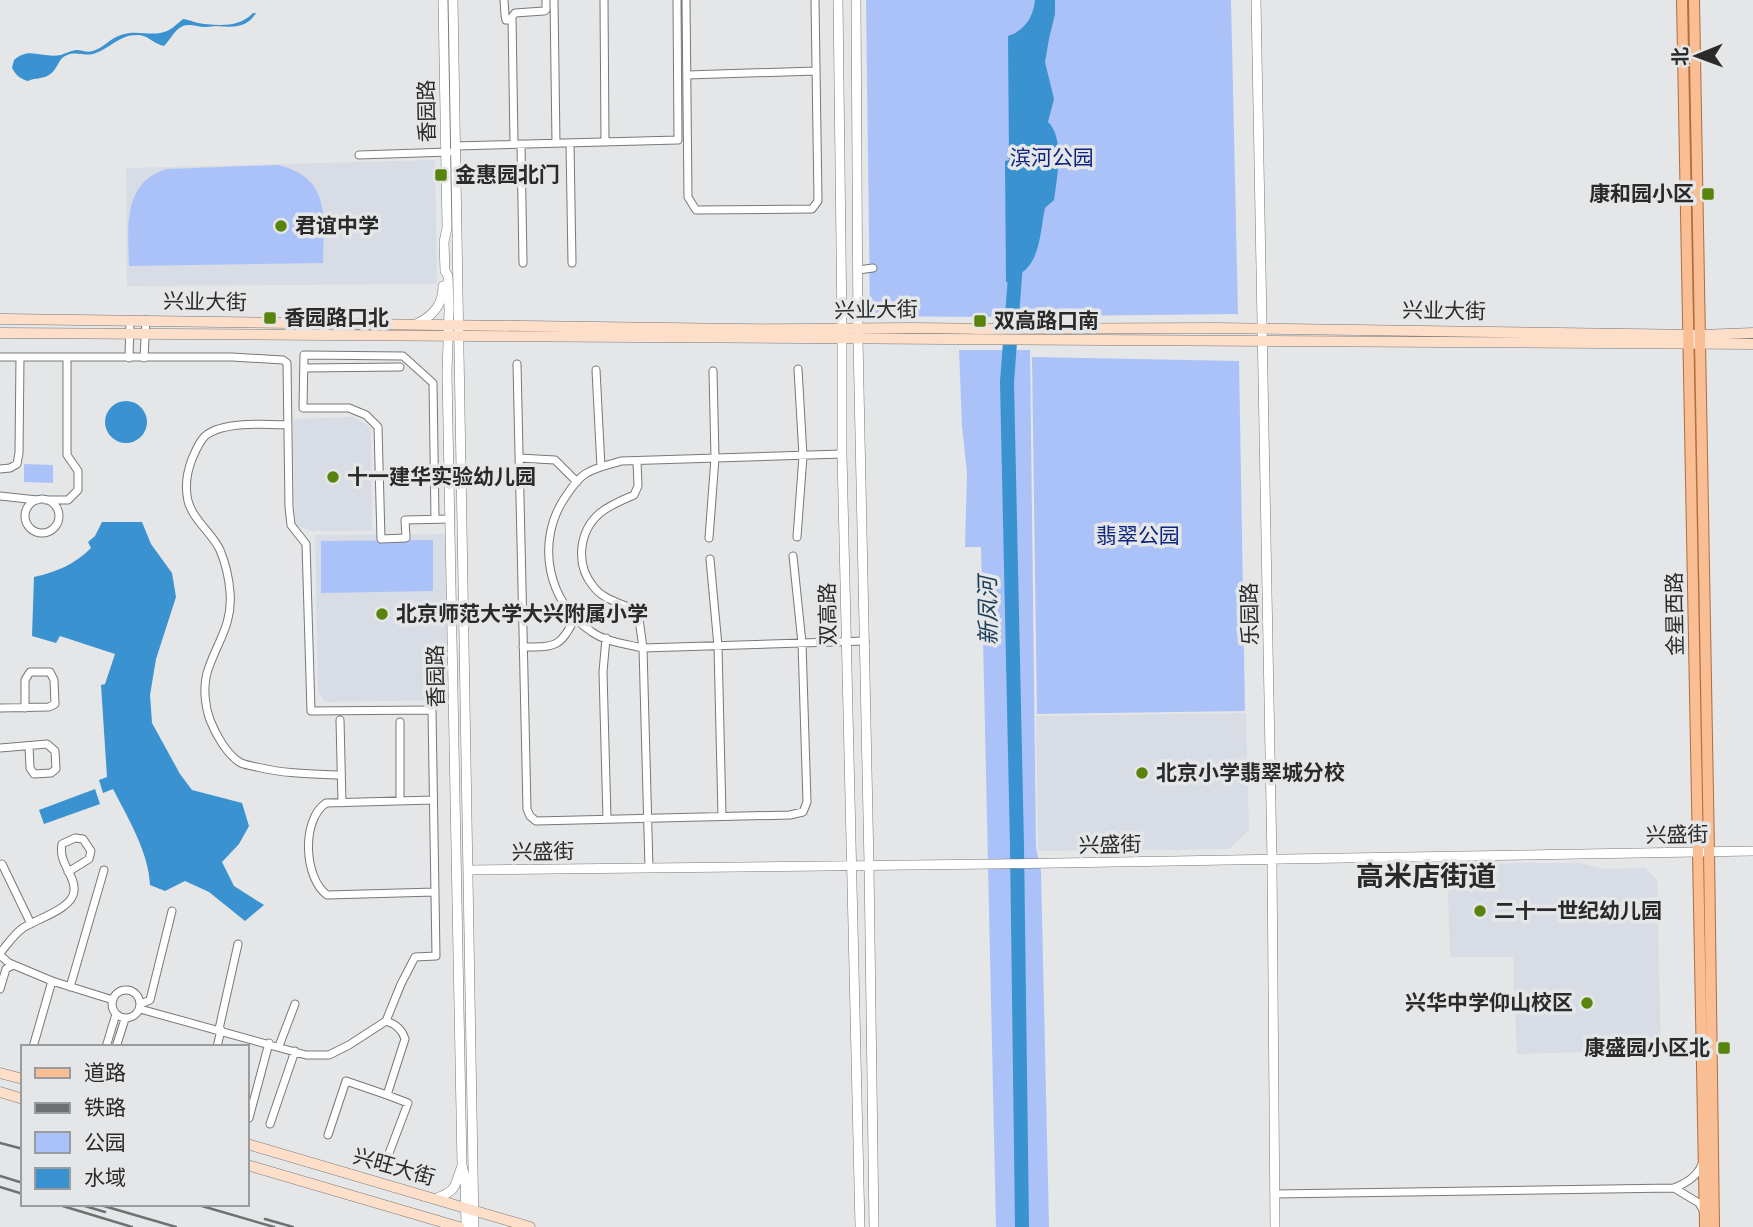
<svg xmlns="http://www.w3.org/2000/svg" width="1753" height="1227" font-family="'Public Sans','Noto Sans SC',sans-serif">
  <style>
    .built { fill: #d8dce5 }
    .green { fill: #aac2f8 }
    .water { fill: #3b92d1 }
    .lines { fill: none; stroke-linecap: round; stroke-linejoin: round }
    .river { stroke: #3b92d1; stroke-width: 14 }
    .minor-casing { stroke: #777879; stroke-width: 9 }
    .tertiary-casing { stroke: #777879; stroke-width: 10 }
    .secondary-casing { stroke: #777879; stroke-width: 11 }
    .primary-casing { stroke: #ae6e40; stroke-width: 12 }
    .minor { stroke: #fff; stroke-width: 7 }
    .tertiary { stroke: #fff; stroke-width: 9 }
    .secondary { stroke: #fcdec9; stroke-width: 10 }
    .primary { stroke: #f9be93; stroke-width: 10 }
    .rail { stroke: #6f7071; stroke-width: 2.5 }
    .poi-dot { fill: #58830d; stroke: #e5e6e7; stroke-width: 2.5 }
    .labels { text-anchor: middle; stroke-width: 7; stroke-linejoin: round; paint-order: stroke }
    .street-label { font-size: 21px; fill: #2a2a2b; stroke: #e5e6e7 }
    .park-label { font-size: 21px; fill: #0e2580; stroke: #e5e6e7 }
    .poi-label { font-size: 21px; font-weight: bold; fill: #2a2a2b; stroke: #e5e6e7; text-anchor: start }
    .water-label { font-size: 23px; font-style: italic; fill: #1a3e58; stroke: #e5e6e7 }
    .district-label { font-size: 28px; font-weight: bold; fill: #2a2a2b; stroke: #e5e6e7 }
  </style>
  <rect width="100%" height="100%" fill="#e5e6e7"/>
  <!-- built -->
  <path class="built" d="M 435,160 L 437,284 L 127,286 L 126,168 Z
    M 354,417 L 371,428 L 372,531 L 312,531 L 295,525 L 293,419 Z
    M 445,534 L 448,700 L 325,702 L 318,692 L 315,535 Z
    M 1246,713 L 1249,830 L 1229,849 L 1038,851 L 1036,716 Z
    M 1513,863 L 1579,863 L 1604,869 L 1645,868 L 1657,880 L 1661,1050 L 1517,1054 L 1513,957 L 1450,957 L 1447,865 Z"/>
  <!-- green -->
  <path class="green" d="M 866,0 L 1231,0 L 1238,314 L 982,317 L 870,316 Z
    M 279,165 C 288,168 298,171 305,177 C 330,196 323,236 323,263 L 129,266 C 128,228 122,182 167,169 Z
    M 959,350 L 1030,350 L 1036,847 L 1041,872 L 1049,1227 L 996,1227 L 981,547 L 965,547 L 967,473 L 962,426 Z
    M 1032,357 L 1239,361 L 1245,711 L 1037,714 Z
    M 24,464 L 53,465 L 53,483 L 24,482 Z
    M 433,540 L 433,591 L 321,593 L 321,541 Z"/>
  <!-- water -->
  <path class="water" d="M 1035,0 L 1055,0 L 1055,14 L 1049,39 L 1045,62 L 1054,99 L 1048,122 C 1065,138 1057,178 1054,200 L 1045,208 C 1040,231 1041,263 1018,275 L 1017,282 L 1006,282 L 1005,161 L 1009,160 L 1008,36 C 1025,30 1033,18 1035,0 Z
    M 253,13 L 256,13 C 246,29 233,27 216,26 C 213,26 209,27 205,27 C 197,27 191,23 183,26 C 174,30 171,39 164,46 C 154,44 149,36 139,35 C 119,34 110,49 93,54 C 84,56 76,51 67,55 C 57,59 58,70 49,75 C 43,79 34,78 28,81 C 20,79 16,75 12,68 L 14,60 C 30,46 42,59 61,55 C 66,53 70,51 76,50 C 82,50 87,53 93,51 C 103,48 111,38 121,35 C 134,30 147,35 160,33 C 169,32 176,25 183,19 C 191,20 198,24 205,24 C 223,26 241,26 253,13 Z
    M105 422a21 21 0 1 1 42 0a21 21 0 1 1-42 0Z
    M 102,522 L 142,522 L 151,544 L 172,573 L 176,597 L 156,659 L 150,695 L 152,723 L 180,774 L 192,790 L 242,803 L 249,826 L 239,844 L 222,862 L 234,886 L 264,905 L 245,921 L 209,892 L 185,881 L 165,891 L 150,885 C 149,853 128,818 113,789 L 103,793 L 99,780 L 107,777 L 101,685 L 105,684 L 115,654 L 60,636 L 56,643 L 32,636 L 34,577 C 57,572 75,564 91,548 L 88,542 L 95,536 Z
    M 95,789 L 100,804 L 44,824 L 39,810 Z"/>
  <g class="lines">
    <!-- river -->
    <path class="river" d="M 1016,263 L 1007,382 L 1017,846 L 1022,1227"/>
    <!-- minor casing -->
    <g class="minor-casing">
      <path id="minor" d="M 504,0 L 505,15 L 506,20 L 512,20
        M 554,0 L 556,143
        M 604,0 L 605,141
        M 686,0 L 688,197 L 696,210 L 812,209 L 818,201 L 815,0
        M 687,75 L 816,71
        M 570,143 L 572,263
        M 514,144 L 512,17 L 515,13 L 544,11 L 546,10 L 546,0
        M 521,144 L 523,263
        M 456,146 L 678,140 L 677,0
        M 359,155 L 449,152
        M 858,270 L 873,268
        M 0,357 L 232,357 L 283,360 L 287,363 L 289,507 L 291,525 L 306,544 L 311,711 L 432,710 L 436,956 L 415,957 L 401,984 L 386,1021 L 349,1045 L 329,1055 L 306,1055 L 140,1009
        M 129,358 L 130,320
        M 144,358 L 146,320
        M 517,364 L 527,809 L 530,816 L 536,821 L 790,815 L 803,812 L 807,802 L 802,643 L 793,556
        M 304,368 L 400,367
        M 596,370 L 601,467
        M 288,425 C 267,424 222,421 205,436 C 199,442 195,452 192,459 C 187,472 185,488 188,501 C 193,520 212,533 220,550 C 225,562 229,579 230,592 C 233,626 216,643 207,673 C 203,687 205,706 210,720 C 216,735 227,755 241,763 C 246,765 252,766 257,767 C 285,774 313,774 341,775
        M 842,454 L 621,461 C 609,465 596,467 585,474 C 576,480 570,490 564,499 C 536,542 547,603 592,632 C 606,642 626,644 643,648 L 865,641
        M 519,458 L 555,460 L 577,482
        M 637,461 L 638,486 L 634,495 C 622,500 610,505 600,513 C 579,531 575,564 593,586 C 603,600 621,603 635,610 L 639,619 L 643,648 L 649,868
        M 0,469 L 10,468 L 17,464 L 19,453 L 20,357
        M 0,496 L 37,500
        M25 516a17 17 0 1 1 34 0a17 17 0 1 1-34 0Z
        M 46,500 L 68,500 L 78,490 L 78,471 L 67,455 L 67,358
        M 435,519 L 433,383 L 403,356 L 304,355 L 303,408 L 349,408 L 366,415 L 378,427 L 381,539 L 406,538 L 405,520 L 450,519
        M 797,537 L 803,456 L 798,369
        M 709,538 L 715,458 L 713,371
        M 710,559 L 718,646 L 722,816
        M 606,638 L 603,672 L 607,819
        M 523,647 C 555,647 560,648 575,618
        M 0,708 L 49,707 L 55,704 L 54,680 L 50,672 L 30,672 L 25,680 L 25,708
        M 340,720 L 342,803
        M 400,722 L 400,801
        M 0,748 L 47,744 L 55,751 L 56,769 L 51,773 L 34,774 L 30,768 L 29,746
        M 433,800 L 326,803 C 301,820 304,878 327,895 L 435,892
        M 2,864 L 31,924
        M 0,953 C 7,945 14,934 23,928 C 36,919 73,909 74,891 C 76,875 58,864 62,844 L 75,838 L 83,839 L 91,851 L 89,859 L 68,872
        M 0,955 L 9,963 L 52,981 L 33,1047
        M 52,981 L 113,1000
        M 70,987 L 104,870
        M 0,989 L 6,969 L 13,965
        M112 1004a14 14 0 1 1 28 0a14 14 0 1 1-28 0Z
        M 141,1004 L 150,1000 L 172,911
        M 386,1021 C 396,1024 402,1029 405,1039 L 387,1095 L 408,1103 L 388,1156
        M 219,1029 L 238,944
        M 279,1046 L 295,1004
        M 106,1047 L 116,1014
        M 116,1047 L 125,1019
        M 217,1047 L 221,1030
        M 249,1118 L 269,1043
        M 270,1124 L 295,1051
        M 328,1135 L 346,1081 L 387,1095
        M 1674,1188 L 1699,1203 L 1703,1210
        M 1275,1194 L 1674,1188 C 1686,1183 1697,1177 1702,1164"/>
    </g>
    <!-- tertiary casing -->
    <g class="tertiary-casing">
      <path id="tertiary" d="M 443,0 L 447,228 L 444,242 L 445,271 L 448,276 L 449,311 L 447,373 L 462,1165 L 465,1178 L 466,1227
        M 453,0 L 474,1227
        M 838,0 L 842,329 L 842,454 L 860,1227
        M 856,0 L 858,339 L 869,865 L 874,1227
        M 1256,0 L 1272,860 L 1275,1227
        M 418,323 C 434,315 443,304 443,286
        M 468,870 L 995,864 L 1753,851
        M 435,1199 C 459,1189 453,1188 462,1166"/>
    </g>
    <!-- secondary casing -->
    <g class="secondary-casing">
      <path id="secondary" d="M 0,319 C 247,321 494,324 740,329 C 820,330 899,326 978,329 L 1216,328 L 1700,335 L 1753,333
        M 0,333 L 1753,344
        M 0,1073 L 23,1079
        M 0,1092 L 23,1099
        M 247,1144 L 530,1227
        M 247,1165 L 459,1227"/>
    </g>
    <!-- primary casing -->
    <g class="primary-casing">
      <path id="primary" d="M 1682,0 L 1705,1227
        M 1694,0 L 1709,852 L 1714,1227"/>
    </g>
    <!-- minor -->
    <use href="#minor" class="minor"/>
    <!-- tertiary -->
    <use href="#tertiary" class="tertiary"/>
    <!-- secondary -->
    <use href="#secondary" class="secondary"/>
    <!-- primary -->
    <use href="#primary" class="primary"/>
    <!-- rail -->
    <path class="rail" d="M 0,1143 L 23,1149
      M 0,1176 L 23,1183
      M 0,1187 L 23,1194
      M 56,1204 L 132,1227
      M 78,1204 L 105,1212
      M 97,1204 L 176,1227
      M 195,1204 L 274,1227
      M 265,1219 L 293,1227"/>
  </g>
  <!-- markers -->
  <g class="poi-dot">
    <rect x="434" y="168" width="14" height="14" rx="3.5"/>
    <rect x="1701" y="187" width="14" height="14" rx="3.5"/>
    <circle cx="281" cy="226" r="7"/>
    <rect x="263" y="311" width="14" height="14" rx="3.5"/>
    <rect x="973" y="314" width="14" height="14" rx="3.5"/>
    <circle cx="333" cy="477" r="7"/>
    <circle cx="382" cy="614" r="7"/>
    <circle cx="1142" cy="773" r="7"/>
    <circle cx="1480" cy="911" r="7"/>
    <circle cx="1587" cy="1003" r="7"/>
    <rect x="1717" y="1041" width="14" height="14" rx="3.5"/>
  </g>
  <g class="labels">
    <!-- street labels -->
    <g class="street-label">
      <text transform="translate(427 111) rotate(-91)" y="7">香园路</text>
      <text transform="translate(205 302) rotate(1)" y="7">兴业大街</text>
      <text transform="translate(876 310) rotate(-1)" y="7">兴业大街</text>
      <text transform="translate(1444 311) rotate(1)" y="7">兴业大街</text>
      <text transform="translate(828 614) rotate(-91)" y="7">双高路</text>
      <text transform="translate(1250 614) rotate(-91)" y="7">乐园路</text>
      <text transform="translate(1675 614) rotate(-91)" y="7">金星西路</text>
      <text transform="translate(436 676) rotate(-91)" y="7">香园路</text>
      <text transform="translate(1677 835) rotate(-1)" y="7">兴盛街</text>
      <text transform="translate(1110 845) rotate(-1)" y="7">兴盛街</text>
      <text transform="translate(543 852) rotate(-1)" y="7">兴盛街</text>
      <text transform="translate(394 1167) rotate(16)" y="7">兴旺大街</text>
    </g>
    <!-- park labels -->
    <g class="park-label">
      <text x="1052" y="165">滨河公园</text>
      <text x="1138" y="543">翡翠公园</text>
    </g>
    <!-- poi labels -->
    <g class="poi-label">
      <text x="455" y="182">金惠园北门</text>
      <text x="1694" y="201" text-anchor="end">康和园小区</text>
      <text x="295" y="233">君谊中学</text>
      <text x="284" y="325">香园路口北</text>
      <text x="994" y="328">双高路口南</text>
      <text x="347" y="484">十一建华实验幼儿园</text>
      <text x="396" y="621">北京师范大学大兴附属小学</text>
      <text x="1156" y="780">北京小学翡翠城分校</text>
      <text x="1494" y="918">二十一世纪幼儿园</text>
      <text x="1573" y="1010" text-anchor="end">兴华中学仰山校区</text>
      <text x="1710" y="1055" text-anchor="end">康盛园小区北</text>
    </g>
    <!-- water labels -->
    <g class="water-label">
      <text transform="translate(988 611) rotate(-91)" y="8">新凤河</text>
    </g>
    <!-- district labels -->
    <g class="district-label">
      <text x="1426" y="886">高米店街道</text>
    </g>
  </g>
  <!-- legend -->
  <rect x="21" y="1045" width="228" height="161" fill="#e5e6e7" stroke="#9a9b9c" stroke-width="2"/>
  <rect x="35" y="1068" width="35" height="10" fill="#f9be93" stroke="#9a9b9c" stroke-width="2"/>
  <text x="84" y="1080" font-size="21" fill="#2a2a2b">道路</text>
  <rect x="35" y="1103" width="35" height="10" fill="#6f7071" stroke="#9a9b9c" stroke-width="2"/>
  <text x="84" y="1115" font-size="21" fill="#2a2a2b">铁路</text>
  <rect x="35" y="1132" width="35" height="21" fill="#aac2f8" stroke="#9a9b9c" stroke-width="2"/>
  <text x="84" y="1150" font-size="21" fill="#2a2a2b">公园</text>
  <rect x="35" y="1168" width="35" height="21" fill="#3b92d1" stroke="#9a9b9c" stroke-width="2"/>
  <text x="84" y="1185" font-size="21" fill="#2a2a2b">水域</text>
  <!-- north arrow -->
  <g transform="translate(1697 56) rotate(269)" stroke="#e5e6e7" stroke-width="5" paint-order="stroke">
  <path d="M0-5L12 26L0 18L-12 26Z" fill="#2a2a2b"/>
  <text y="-10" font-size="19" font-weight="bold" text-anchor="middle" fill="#2a2a2b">北</text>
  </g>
</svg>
